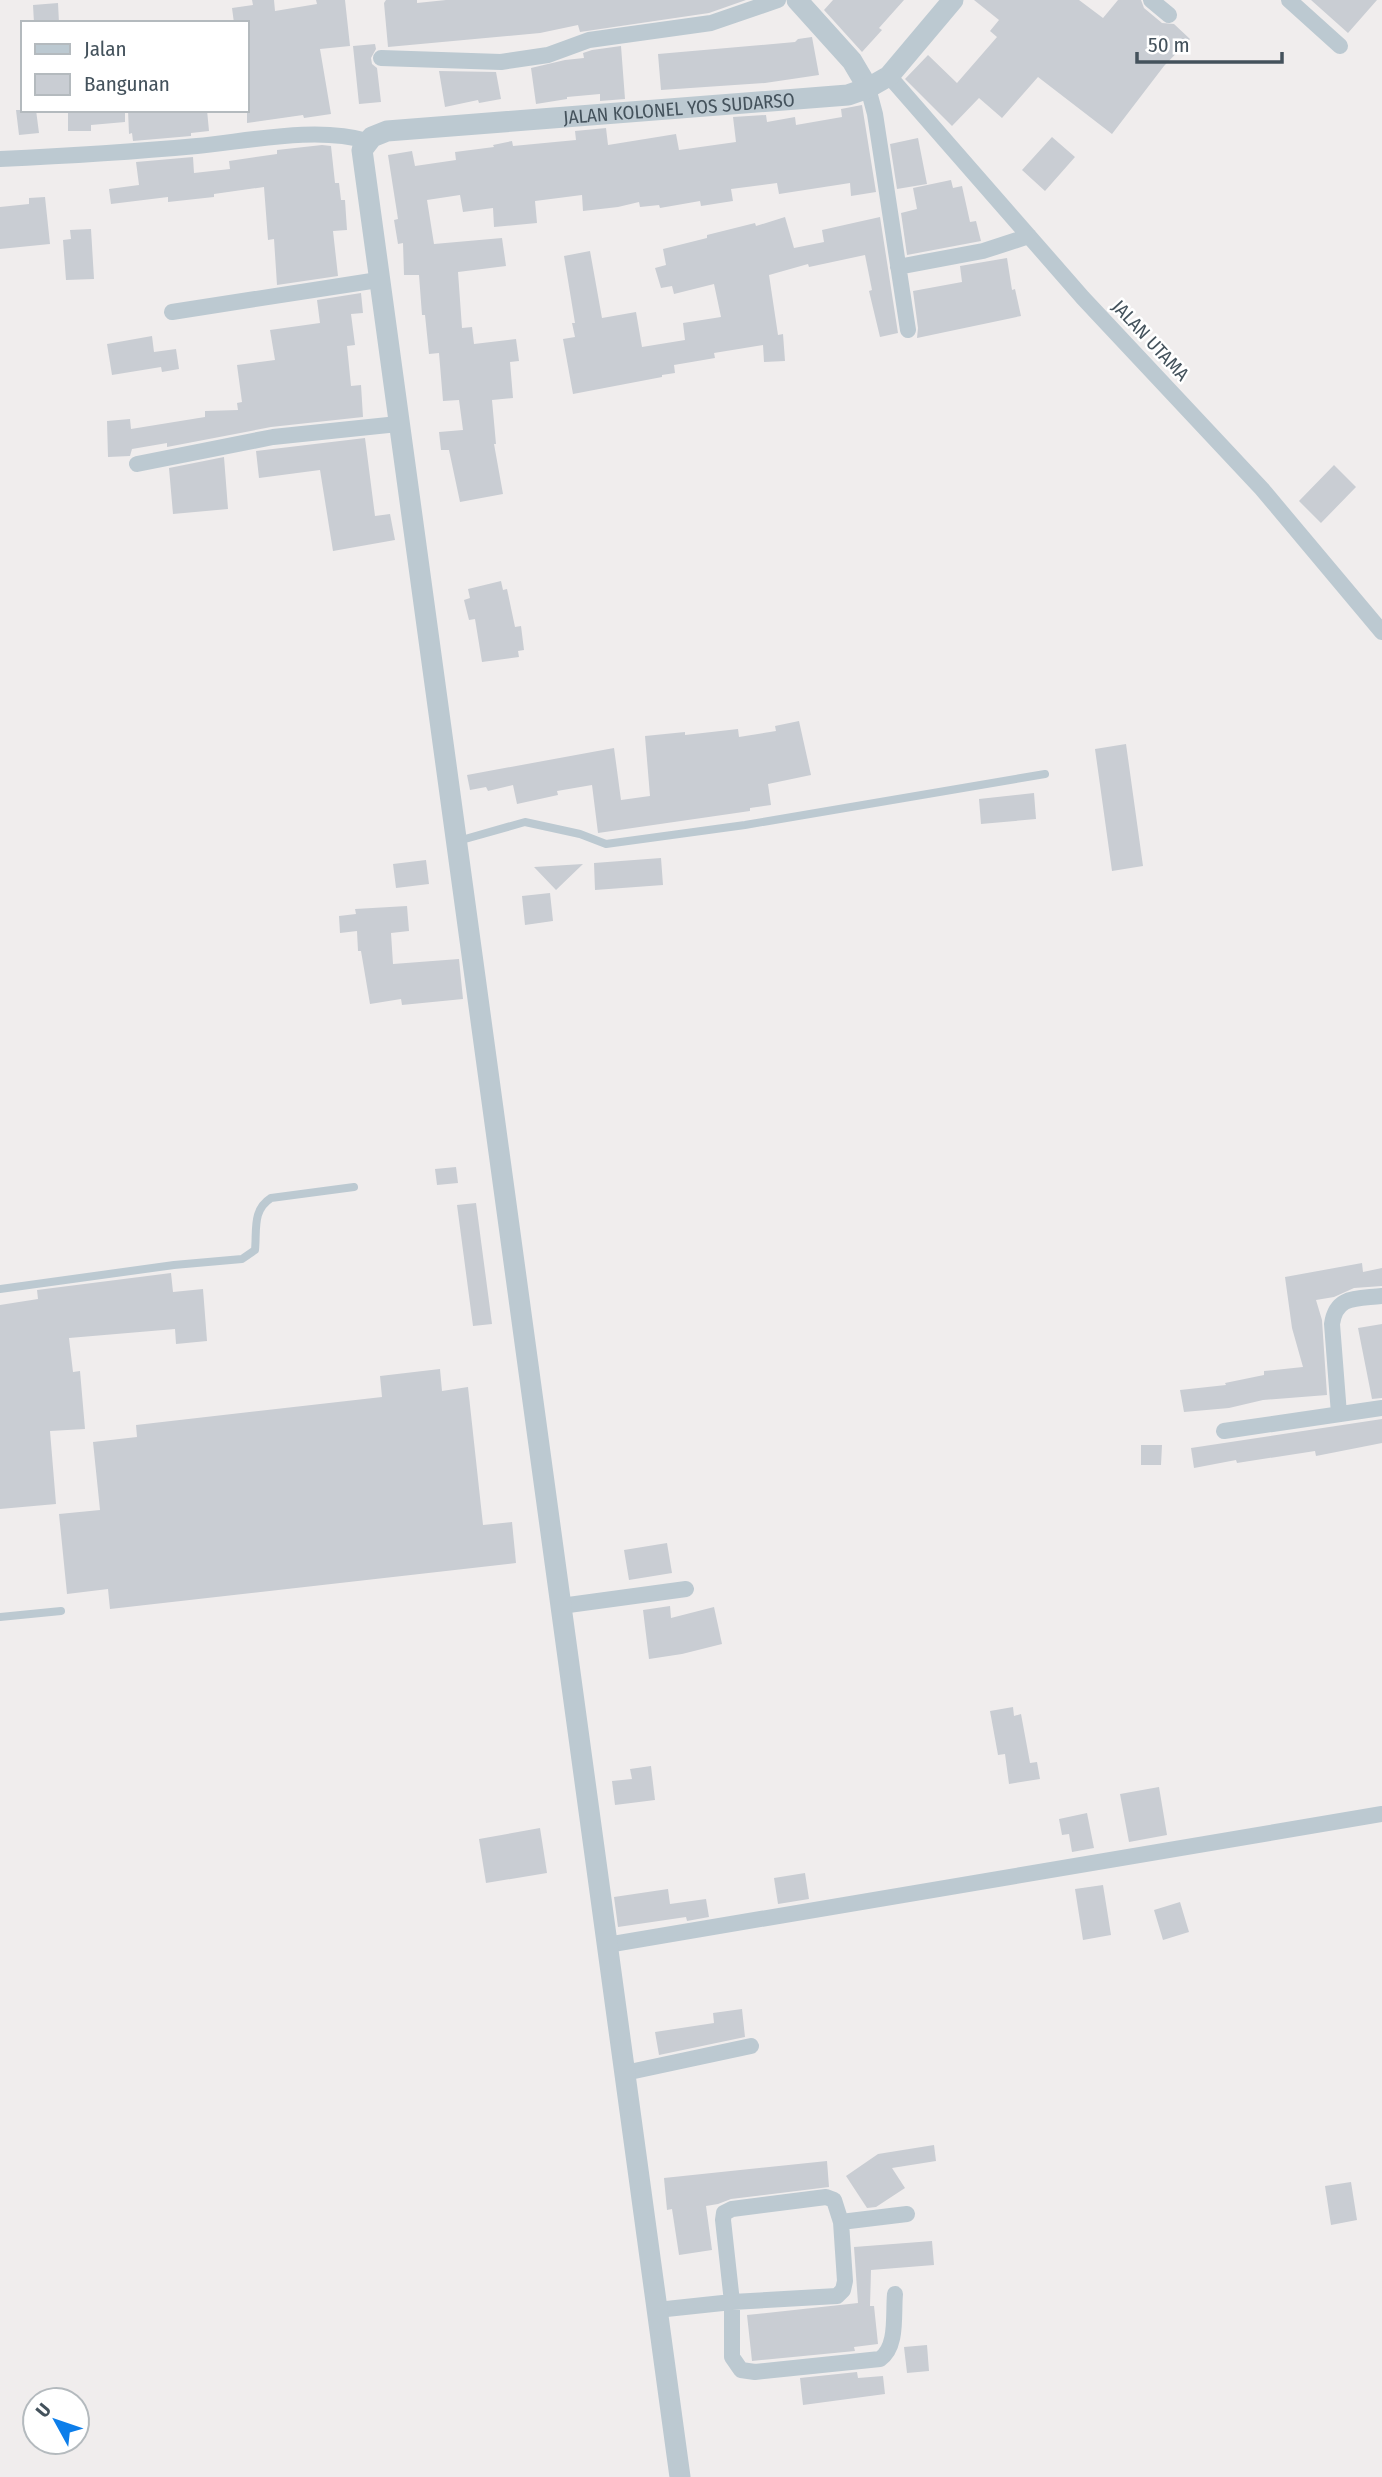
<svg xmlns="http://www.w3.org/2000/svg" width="1382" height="2477" font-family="'Fira Sans Condensed',sans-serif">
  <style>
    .building { fill: #c9cdd3 }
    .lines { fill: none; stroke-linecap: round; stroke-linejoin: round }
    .service { stroke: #bcc9d1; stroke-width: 8 }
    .minor { stroke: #bcc9d1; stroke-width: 16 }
    .tertiary { stroke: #bcc9d1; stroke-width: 21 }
    .labels { text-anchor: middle; stroke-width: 5; stroke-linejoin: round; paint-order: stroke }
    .street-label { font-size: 19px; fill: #44525c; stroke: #fff }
  </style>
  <rect width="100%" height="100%" fill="#f0eded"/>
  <!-- building -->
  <path class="building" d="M 252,0 L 274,0 L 275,11 L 317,4 L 316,0 L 345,0 L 350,46 L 320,49 L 331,114 L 304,118 L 303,115 L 247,123 L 247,23 L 234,23 L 232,8 L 253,5 Z
    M 386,0 L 417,0 L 417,3 L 446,0 L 746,0 L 709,13 L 580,32 L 578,25 L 540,33 L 388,47 L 384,3 Z
    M 833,0 L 904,0 L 879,28 L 882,30 L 862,52 L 824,10 Z
    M 974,0 L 1079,0 L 1103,18 L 1118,0 L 1141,0 L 1144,8 L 1162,23 L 1174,24 L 1190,39 L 1164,66 L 1112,134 L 1038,77 L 1002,118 L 979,98 L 952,126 L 905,79 L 928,55 L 957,83 L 997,37 L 990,31 L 999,20 Z
    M 1311,0 L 1377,0 L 1348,33 Z
    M 58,3 L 59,23 L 34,23 L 33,5 Z
    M 812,37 L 819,75 L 765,83 L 661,90 L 658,54 L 795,42 L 798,39 Z
    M 375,44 L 376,49 L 371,58 L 372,64 L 377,68 L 381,102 L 359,104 L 353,46 Z
    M 621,46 L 625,99 L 600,101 L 600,94 L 567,97 L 567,99 L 536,104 L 531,68 L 565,60 L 584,58 L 583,53 L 592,50 Z
    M 439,71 L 496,72 L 501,99 L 479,103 L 478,100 L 445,107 Z
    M 862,105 L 876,192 L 851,196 L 850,183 L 779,194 L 777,183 L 731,189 L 733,201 L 701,206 L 700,201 L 660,208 L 659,205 L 640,207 L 639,202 L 618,207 L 583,211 L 582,195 L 535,201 L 537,223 L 494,227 L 493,208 L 463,212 L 460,195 L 427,200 L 434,244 L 502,238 L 506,266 L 458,272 L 462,328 L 472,327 L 474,344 L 516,339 L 519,361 L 510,362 L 513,398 L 492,400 L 496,444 L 494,444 L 503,494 L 460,502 L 449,450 L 441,450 L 439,432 L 463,430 L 459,400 L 443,401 L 439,353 L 429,354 L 425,315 L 422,315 L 419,275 L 404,275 L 403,243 L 398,244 L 394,220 L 398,219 L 388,155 L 412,151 L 415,166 L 456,160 L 455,152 L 494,147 L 493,145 L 512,141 L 513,146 L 576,140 L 575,131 L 606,128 L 608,145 L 676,134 L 679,150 L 736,142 L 733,117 L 766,115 L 767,122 L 795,117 L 796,125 L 842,117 L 841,109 Z
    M 16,110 L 36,110 L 39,133 L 19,135 Z
    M 68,110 L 125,110 L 125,122 L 91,125 L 91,131 L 68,131 Z
    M 128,110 L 207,110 L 209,131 L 191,133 L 191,136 L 133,141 L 132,133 L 129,134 Z
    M 1052,137 L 1075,157 L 1045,191 L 1022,170 Z
    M 918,138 L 927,184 L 897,189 L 890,144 Z
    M 322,145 L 331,146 L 335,183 L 339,183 L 341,200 L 345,200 L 347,230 L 333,231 L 338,276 L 277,285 L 274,239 L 268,240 L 264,187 L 214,194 L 214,197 L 168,202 L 168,197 L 111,204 L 109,189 L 139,185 L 136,162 L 193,157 L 194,173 L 230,169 L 229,161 L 277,154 L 277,150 Z
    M 951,180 L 953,188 L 962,186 L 970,222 L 976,221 L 981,241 L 907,255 L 901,213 L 917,209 L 913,188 Z
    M 45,197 L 50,244 L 0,249 L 0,207 L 29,204 L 29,198 Z
    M 785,217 L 794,248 L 824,242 L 822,230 L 880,217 L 898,333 L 880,337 L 869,291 L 872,290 L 865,255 L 809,267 L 808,264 L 769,275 L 778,335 L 783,334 L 785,361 L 764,362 L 763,345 L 714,353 L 715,358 L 674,365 L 675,373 L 662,375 L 662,377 L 573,394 L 563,339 L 575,337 L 572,323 L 575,323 L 564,256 L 590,251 L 602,318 L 636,312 L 642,347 L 685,340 L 683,323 L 721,317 L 714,284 L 674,294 L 672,286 L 661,288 L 655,268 L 666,265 L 663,249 L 707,238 L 707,235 L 755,223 L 756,226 Z
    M 91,229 L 94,279 L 66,280 L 63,240 L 71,239 L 70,230 Z
    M 1007,258 L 1012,290 L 1015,289 L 1021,316 L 917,338 L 918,328 L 913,291 L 962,282 L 960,266 Z
    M 361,293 L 363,313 L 351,314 L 355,345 L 347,346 L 351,386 L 361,385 L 363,417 L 271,427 L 167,447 L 167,443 L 132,449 L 130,456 L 108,457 L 107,421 L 130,419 L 131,429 L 205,417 L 205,411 L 238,410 L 237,403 L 242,402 L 237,365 L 275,360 L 270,330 L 320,323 L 317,300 Z
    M 152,336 L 154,352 L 176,349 L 179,369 L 162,372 L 161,367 L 112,375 L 107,344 Z
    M 365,438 L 375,516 L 390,514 L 395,540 L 333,551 L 320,470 L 259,478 L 256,451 Z
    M 224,457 L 228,509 L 173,514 L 169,468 Z
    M 1334,465 L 1356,487 L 1321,523 L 1299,501 Z
    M 501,581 L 503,590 L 507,589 L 515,627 L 521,626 L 524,650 L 518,651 L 519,657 L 482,662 L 475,619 L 469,620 L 464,600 L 470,598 L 468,589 Z
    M 799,721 L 811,775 L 768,784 L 771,805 L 750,808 L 750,811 L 598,833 L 592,785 L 557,791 L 558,795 L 517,804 L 513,785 L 488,791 L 486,787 L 470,790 L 467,775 L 614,748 L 621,800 L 650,796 L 645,736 L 685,732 L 685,735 L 738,729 L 739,737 L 776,731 L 775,726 Z
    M 1126,744 L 1143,866 L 1112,871 L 1095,749 Z
    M 1034,793 L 1036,819 L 981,824 L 979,799 Z
    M 661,858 L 663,885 L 595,890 L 594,863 Z
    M 426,860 L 429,884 L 396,888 L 393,864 Z
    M 583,864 L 556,890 L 534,867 Z
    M 550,893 L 553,921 L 525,925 L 522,896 Z
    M 407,906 L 409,931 L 391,933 L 393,964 L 459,959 L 463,999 L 402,1005 L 401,999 L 370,1004 L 361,951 L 358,951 L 357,931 L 340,933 L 339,916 L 356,914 L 355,909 Z
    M 456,1167 L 458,1183 L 437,1185 L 435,1169 Z
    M 476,1203 L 492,1324 L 473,1326 L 457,1205 Z
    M 1362,1263 L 1363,1272 L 1382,1268 L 1382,1286 L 1354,1288 L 1334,1297 L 1316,1300 L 1322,1320 L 1327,1395 L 1263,1400 L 1229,1408 L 1184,1412 L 1180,1390 L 1226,1385 L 1225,1383 L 1264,1375 L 1264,1371 L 1303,1367 L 1292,1328 L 1285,1277 Z
    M 171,1273 L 173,1292 L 203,1289 L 207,1341 L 176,1344 L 175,1329 L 69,1338 L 73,1372 L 80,1371 L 85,1429 L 50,1431 L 56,1504 L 0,1509 L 0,1305 L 38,1299 L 37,1290 Z
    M 1382,1324 L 1382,1398 L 1372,1399 L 1358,1328 Z
    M 440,1369 L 442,1391 L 468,1387 L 483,1525 L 512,1522 L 516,1563 L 110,1609 L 108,1589 L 67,1594 L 59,1514 L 100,1510 L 93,1442 L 137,1437 L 136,1425 L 382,1397 L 380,1376 Z
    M 1382,1419 L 1382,1443 L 1316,1456 L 1315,1451 L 1237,1463 L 1236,1460 L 1194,1468 L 1191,1448 Z
    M 1141,1445 L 1162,1445 L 1161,1465 L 1141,1465 Z
    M 667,1543 L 672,1573 L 629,1580 L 624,1550 Z
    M 670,1606 L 671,1618 L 714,1607 L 722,1644 L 682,1654 L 649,1659 L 643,1610 Z
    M 1013,1707 L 1014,1716 L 1021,1714 L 1030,1763 L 1037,1762 L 1040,1779 L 1009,1784 L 1005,1754 L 998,1755 L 990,1711 Z
    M 651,1766 L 655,1800 L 615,1805 L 612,1781 L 632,1779 L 630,1769 Z
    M 1159,1787 L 1167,1835 L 1129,1842 L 1120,1794 Z
    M 1087,1813 L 1094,1848 L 1072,1852 L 1069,1834 L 1062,1835 L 1059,1819 Z
    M 540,1828 L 547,1873 L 486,1883 L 479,1839 Z
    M 805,1873 L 809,1899 L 778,1904 L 774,1878 Z
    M 1103,1885 L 1111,1935 L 1083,1940 L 1075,1889 Z
    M 668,1889 L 670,1904 L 706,1899 L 709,1917 L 687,1921 L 686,1917 L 618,1927 L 614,1897 Z
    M 1180,1902 L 1189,1932 L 1163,1940 L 1154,1910 Z
    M 742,2009 L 745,2037 L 659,2055 L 655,2032 L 714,2023 L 713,2013 Z
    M 934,2145 L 936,2161 L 892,2168 L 905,2188 L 876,2207 L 867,2208 L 846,2176 L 878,2154 Z
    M 827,2161 L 829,2187 L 731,2199 L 718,2204 L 706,2206 L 712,2250 L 679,2255 L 672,2209 L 667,2210 L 664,2178 Z
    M 1351,2182 L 1357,2220 L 1331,2225 L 1325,2186 Z
    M 932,2241 L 934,2265 L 871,2270 L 870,2306 L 874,2306 L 878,2344 L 854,2347 L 855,2351 L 752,2361 L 747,2315 L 858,2303 L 854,2247 Z
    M 927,2345 L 929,2371 L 907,2373 L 904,2347 Z
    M 857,2372 L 858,2378 L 883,2376 L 885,2394 L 803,2405 L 800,2378 Z"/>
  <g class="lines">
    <!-- service -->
    <path class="service" d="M 458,841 L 525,822 L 580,834 L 606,844 L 745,825 L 1045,774
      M 0,1289 L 174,1265 L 242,1259 L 255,1250 C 257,1230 252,1210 271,1198 L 354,1187
      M 0,1617 L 61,1611"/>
    <!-- minor -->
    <path class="minor" d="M 1151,0 L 1169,15
      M 1289,0 L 1340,46
      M 381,58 L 501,62 L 548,55 L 589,40 L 711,23 L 778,0
      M 889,76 L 1083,298 L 1262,489 L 1382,632
      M 868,88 L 875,114 L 908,330
      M 0,159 C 66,156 131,152 197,146 C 249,141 317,126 367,141
      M 898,267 L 983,251 L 1029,236
      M 172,312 L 378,280
      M 137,464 L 273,437 L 398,424
      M 1339,1414 L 1332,1324 C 1336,1295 1357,1299 1382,1296
      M 1224,1431 L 1382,1408
      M 561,1606 L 686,1589
      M 607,1945 L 1382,1814
      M 625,2073 L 751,2046
      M 841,2222 L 834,2200 L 826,2197 L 732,2209 L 724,2213 L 723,2220 L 732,2302 L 732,2357 L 741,2370 L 755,2372 L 880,2359 C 898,2347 893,2314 895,2294
      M 657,2310 L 732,2302 L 837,2296 L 843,2290 L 845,2281 L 841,2222 L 907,2214"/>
    <!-- tertiary -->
    <g class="tertiary">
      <path d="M 797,0 L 852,61 L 868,88"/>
      <path id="s1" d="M 680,2477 L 362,150 L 372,137 L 387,131 L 848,95 L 868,88 L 889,76 L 953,0"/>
    </g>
  </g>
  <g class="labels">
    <!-- street labels -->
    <g class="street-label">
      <text dy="7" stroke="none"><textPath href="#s1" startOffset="2674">JALAN KOLONEL YOS SUDARSO</textPath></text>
      <text transform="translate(1151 340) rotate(47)" y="7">JALAN UTAMA</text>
    </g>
  </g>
  <!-- legend -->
  <rect x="21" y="21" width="228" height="91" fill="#ffffff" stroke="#b4babe" stroke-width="2"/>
  <rect x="35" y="44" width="35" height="10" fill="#bcc9d1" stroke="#b4babe" stroke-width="2"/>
  <text x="84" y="56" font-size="21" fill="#44525c">Jalan</text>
  <rect x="35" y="74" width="35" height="21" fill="#c9cdd3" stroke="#b4babe" stroke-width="2"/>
  <text x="84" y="91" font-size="21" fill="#44525c">Bangunan</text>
  <!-- north arrow -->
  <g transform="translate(56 2421) rotate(310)"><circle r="33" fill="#ffffff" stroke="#b4babe" stroke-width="2"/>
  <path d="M0-5L12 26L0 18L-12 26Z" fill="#0d7eea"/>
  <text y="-10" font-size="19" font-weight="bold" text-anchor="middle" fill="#44525c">U</text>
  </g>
  <!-- scale -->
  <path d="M1137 52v10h145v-10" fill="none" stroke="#44525c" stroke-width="3.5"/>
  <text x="1148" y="52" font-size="21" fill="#44525c" stroke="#ffffff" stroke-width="5" paint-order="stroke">50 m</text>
</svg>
